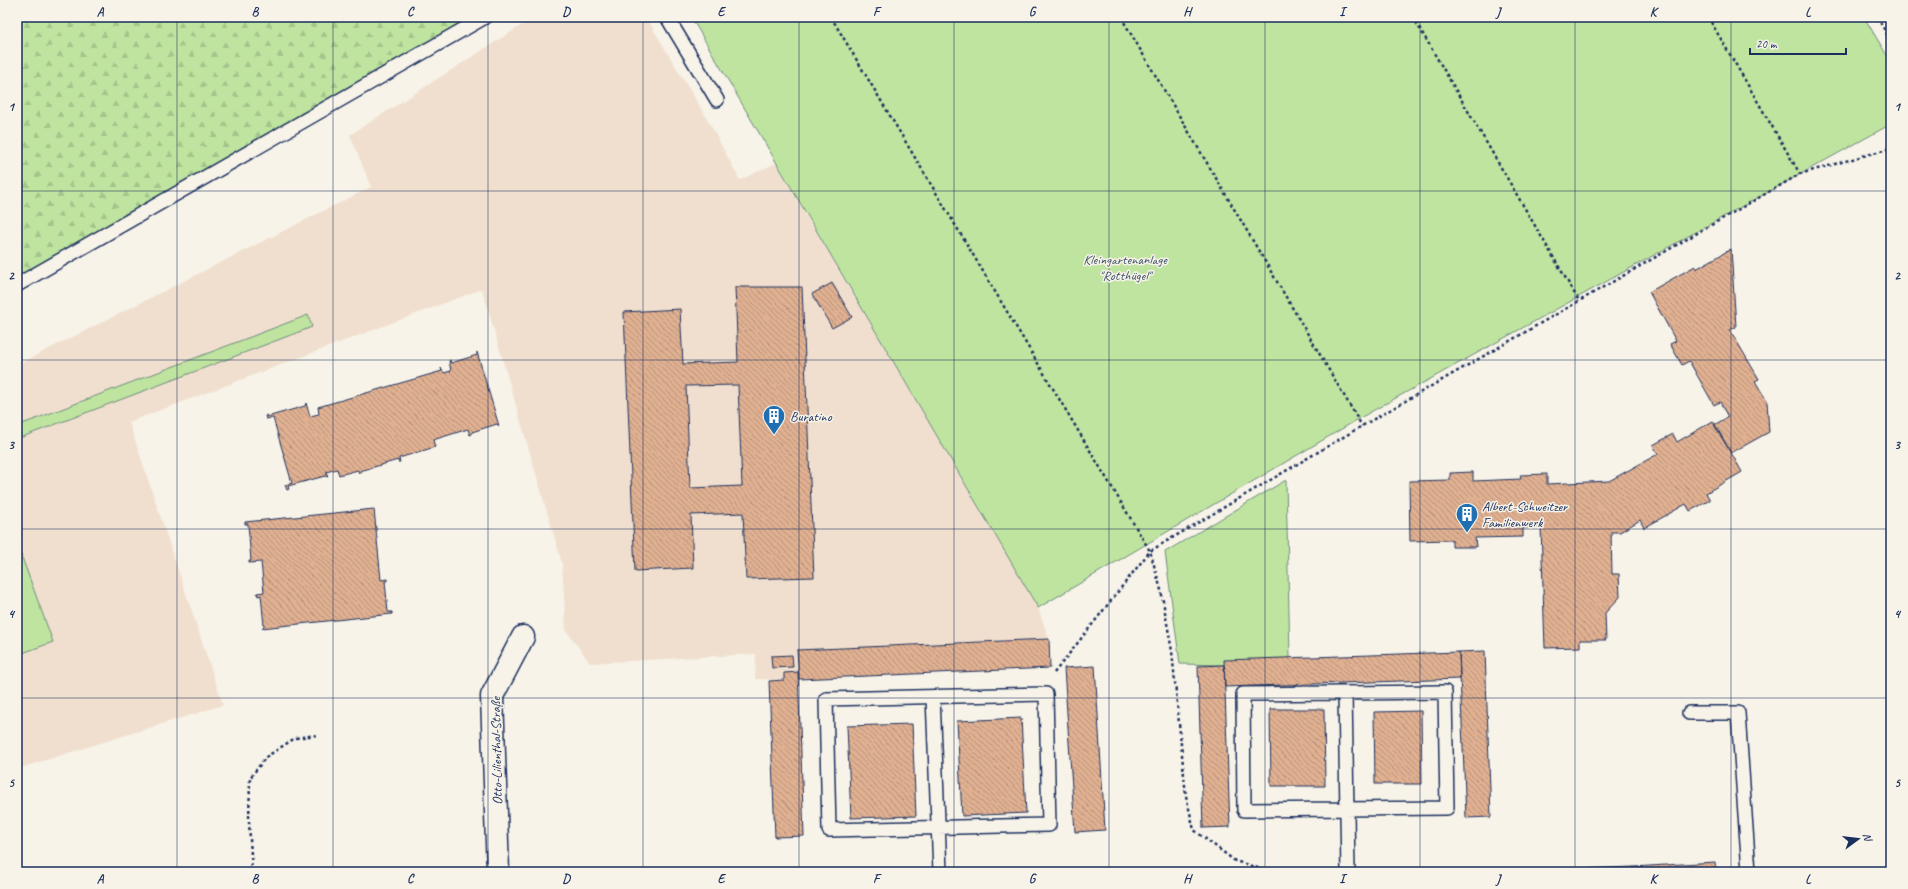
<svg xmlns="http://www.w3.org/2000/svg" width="1908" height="889" font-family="Caveat,sans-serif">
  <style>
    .built { fill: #f0dfce }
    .forest { fill: url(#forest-firs); stroke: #6d8a7e }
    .garden { fill: #bfe49f; stroke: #6d8a7e }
    .building { fill: url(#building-back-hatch); stroke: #1b2f5e; fill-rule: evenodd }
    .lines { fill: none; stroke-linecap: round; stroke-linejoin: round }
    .lane-casing { stroke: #1b2f5e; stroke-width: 16 }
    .street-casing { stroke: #1b2f5e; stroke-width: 25 }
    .path { stroke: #1b2f5e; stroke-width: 2.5; stroke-dasharray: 3 3; stroke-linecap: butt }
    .lane { stroke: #f7f3e8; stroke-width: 13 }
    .street { stroke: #f7f3e8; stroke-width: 22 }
    .grid { fill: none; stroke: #1b2f5e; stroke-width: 1; stroke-opacity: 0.55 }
    .labels { text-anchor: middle; stroke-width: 3; stroke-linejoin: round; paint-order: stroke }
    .park-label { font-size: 14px; fill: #3c536b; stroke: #f7f3e8 }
    .poi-label { font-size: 14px; fill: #1b2f5e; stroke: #f7f3e8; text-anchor: start }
    .street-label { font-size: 14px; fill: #1b2f5e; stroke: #f7f3e8 }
    .neatline { fill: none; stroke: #1b2f5e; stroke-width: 1.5 }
    .grid-label { font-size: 13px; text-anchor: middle; font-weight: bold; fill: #1b2f5e }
  </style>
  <defs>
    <pattern id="forest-firs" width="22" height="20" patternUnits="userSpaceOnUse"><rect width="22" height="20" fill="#bfe49f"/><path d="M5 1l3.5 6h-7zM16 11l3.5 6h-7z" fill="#a4c48b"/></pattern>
    <pattern id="building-back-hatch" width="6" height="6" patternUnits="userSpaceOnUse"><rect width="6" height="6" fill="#e0b091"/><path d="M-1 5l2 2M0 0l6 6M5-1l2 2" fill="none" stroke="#b5907a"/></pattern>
  </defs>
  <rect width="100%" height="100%" fill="#f7f3e8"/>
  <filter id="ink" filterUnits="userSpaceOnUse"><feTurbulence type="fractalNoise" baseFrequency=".025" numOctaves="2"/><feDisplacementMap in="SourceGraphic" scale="8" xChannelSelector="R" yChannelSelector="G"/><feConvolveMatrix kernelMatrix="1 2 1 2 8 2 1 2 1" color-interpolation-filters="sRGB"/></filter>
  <g filter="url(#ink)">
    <!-- built -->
    <path class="built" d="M 534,17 L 646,17 L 706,117 L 740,180 L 776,163 L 1038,608 L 1049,639 L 797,650 L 798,672 L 784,673 L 784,680 L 755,679 L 756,654 L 590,663 L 566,630 L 562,563 L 482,289 L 129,422 L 223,705 L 17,769 L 17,365 L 371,187 L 350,135 Z"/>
    <!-- forest -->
    <path class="forest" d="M 17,17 L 484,17 L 17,285 Z"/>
    <!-- garden -->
    <path class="garden" d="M 691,17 L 1864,17 L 1891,62 L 1891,124 L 1367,414 L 1038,608 Z
      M 308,315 L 312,327 L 17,439 L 17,426 Z
      M 1286,480 L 1290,658 L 1224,665 L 1180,664 L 1165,552 Z
      M 17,544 L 53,642 L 17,655 Z"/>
    <!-- building -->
    <path class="building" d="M 1731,249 L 1736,327 L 1730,330 L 1759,379 L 1755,381 L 1767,401 L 1769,432 L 1731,453 L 1714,425 L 1728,417 L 1720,402 L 1714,405 L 1689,361 L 1682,365 L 1670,344 L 1676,341 L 1649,292 L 1695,266 L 1696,269 Z
      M 832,283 L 852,317 L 832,328 L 812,294 Z
      M 735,287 L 802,287 L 814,577 L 746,579 L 743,513 L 691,515 L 693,568 L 635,571 L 624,312 L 680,309 L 683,364 L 738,362 ZM 738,385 L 742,486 L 690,488 L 686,386 Z
      M 477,352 L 499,426 L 497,424 L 472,432 L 472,434 L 470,435 L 468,429 L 433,440 L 435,447 L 399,458 L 400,462 L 398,462 L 398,460 L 360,471 L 361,473 L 359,474 L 358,470 L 339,475 L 337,469 L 326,472 L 328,477 L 325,476 L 288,486 L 289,489 L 287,490 L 285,485 L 292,483 L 273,418 L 266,419 L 265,416 L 267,415 L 267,417 L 305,406 L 306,403 L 310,416 L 319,414 L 318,407 L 442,371 L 441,368 L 444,373 L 451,371 L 449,361 L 450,360 L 451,363 L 477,355 Z
      M 1713,421 L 1742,472 L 1706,493 L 1710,500 L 1690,511 L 1686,504 L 1644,528 L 1640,520 L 1620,532 L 1611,532 L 1612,574 L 1619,574 L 1620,597 L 1605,613 L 1606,640 L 1580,640 L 1580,647 L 1545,648 L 1541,527 L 1523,528 L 1523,537 L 1475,538 L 1476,547 L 1452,547 L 1452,540 L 1410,541 L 1409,481 L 1450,480 L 1450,473 L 1473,472 L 1473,481 L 1521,479 L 1520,475 L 1547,474 L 1547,484 L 1609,481 L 1658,454 L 1653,445 L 1673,434 L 1677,442 Z
      M 374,509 L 381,580 L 388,579 L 388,581 L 385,581 L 388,612 L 392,612 L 392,614 L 262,628 L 264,626 L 261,595 L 258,596 L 257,593 L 264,592 L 261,562 L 249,563 L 249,561 L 251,561 L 248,524 L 245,524 L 245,522 Z
      M 1049,639 L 1050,668 L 799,679 L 797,650 Z
      M 1485,651 L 1491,817 L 1466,818 L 1459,652 Z
      M 1459,652 L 1460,679 L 1225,687 L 1224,660 Z
      M 792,655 L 793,667 L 772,668 L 771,656 Z
      M 1224,665 L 1230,827 L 1203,828 L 1198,666 Z
      M 1095,666 L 1105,830 L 1075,832 L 1064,668 Z
      M 798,672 L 804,836 L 775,837 L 769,681 L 784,680 L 784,673 Z
      M 1270,709 L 1324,709 L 1325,786 L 1271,786 Z
      M 1421,711 L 1422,784 L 1375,784 L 1374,712 Z
      M 1021,718 L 1026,813 L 962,816 L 957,721 Z
      M 912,724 L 916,816 L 851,818 L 847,726 Z
      M 1715,862 L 1716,872 L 1633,872 L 1633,867 Z
      M 1633,867 L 1633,872 L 1550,872 L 1550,870 Z
      M 1550,870 L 1550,872 L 1515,872 Z"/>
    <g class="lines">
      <!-- lane casing -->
      <g class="lane-casing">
        <path id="lane" d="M 667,17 L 717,100
          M 17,285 L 485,17
          M 1445,692 L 1447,808 L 1244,810 L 1243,694 Z
          M 1345,693 L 1348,872
          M 1046,694 L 1049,825 L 829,830 L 826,699 Z
          M 933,697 L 940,872
          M 1689,713 L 1738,713 L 1749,872"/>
      </g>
      <!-- street casing -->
      <g class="street-casing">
        <path id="street" d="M 498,872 L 492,696 L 523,637"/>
      </g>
      <!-- path -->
      <path class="path" d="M 831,17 L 1150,551 L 1161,590 L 1172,651 L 1186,796 L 1194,830 L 1235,861 L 1271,872
        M 1121,17 L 1362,426
        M 1413,17 L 1579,301
        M 1708,17 L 1800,174
        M 1877,17 L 1891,41
        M 1054,673 L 1150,551 L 1362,426 L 1800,174 L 1891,148
        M 252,872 L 249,822 L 250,778 L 266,757 L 295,738 L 317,735"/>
      <!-- lane -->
      <use href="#lane" class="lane"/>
      <!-- street -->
      <use href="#street" class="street"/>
    </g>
  </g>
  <!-- grid -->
  <path class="grid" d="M 177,17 L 177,872M 333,17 L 333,872M 488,17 L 488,872M 643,17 L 643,872M 799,17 L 799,872M 954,17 L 954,872M 1109,17 L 1109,872M 1265,17 L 1265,872M 1420,17 L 1420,872M 1575,17 L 1575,872M 1731,17 L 1731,872M 17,191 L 1891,191M 17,360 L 1891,360M 17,529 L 1891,529M 17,698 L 1891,698"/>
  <!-- icons -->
  <defs>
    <g id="building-pin" transform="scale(1.15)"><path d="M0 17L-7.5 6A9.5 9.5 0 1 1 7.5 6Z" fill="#1f6fb2" stroke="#f7f3e8"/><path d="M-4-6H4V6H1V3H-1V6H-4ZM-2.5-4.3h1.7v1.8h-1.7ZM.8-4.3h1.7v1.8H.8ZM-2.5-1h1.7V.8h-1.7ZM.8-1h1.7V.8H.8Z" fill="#fff"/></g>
  </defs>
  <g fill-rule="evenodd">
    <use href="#building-pin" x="774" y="416"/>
    <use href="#building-pin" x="1467" y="514"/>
  </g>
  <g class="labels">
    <!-- park labels -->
    <g class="park-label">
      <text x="1125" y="264">Kleingartenanlage<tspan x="1125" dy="16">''Rotthügel''</tspan></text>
    </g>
    <!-- poi labels -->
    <g class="poi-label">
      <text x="790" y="421">Buratino</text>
      <text x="1482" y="511">Albert-Schweitzer<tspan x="1482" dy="16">Familienwerk</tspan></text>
    </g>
    <!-- street labels -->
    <g class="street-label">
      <text transform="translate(496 751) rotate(-91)" y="5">Otto-Lilienthal-Straße</text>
    </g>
  </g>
  <!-- margin -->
  <rect width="1908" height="889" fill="none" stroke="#f7f3e8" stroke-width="44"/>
  <!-- north arrow -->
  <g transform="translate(1858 839) rotate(75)" stroke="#f7f3e8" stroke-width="3" paint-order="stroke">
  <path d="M0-3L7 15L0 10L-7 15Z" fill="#1b2f5e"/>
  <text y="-6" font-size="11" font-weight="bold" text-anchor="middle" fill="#1b2f5e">N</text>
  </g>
  <!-- scale -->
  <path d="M1750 48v6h96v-6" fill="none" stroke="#1b2f5e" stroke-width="2"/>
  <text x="1756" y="48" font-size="12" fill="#1b2f5e" stroke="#f7f3e8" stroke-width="3" paint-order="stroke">20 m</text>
  <rect x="22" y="22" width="1864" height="845" class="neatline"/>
  <g class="grid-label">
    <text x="100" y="16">A</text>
    <text x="255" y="16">B</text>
    <text x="410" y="16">C</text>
    <text x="566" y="16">D</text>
    <text x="721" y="16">E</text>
    <text x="876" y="16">F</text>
    <text x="1032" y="16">G</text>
    <text x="1187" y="16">H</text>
    <text x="1342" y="16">I</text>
    <text x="1498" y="16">J</text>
    <text x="1653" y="16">K</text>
    <text x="1808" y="16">L</text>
    <text x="11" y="111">1</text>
    <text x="1897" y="111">1</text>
    <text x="11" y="280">2</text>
    <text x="1897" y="280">2</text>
    <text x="11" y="449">3</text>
    <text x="1897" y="449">3</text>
    <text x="11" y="618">4</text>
    <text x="1897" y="618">4</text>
    <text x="11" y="787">5</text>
    <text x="1897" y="787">5</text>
    <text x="100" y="883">A</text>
    <text x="255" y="883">B</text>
    <text x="410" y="883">C</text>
    <text x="566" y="883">D</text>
    <text x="721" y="883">E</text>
    <text x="876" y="883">F</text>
    <text x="1032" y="883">G</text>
    <text x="1187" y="883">H</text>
    <text x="1342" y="883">I</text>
    <text x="1498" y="883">J</text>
    <text x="1653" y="883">K</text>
    <text x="1808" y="883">L</text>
  </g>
</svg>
